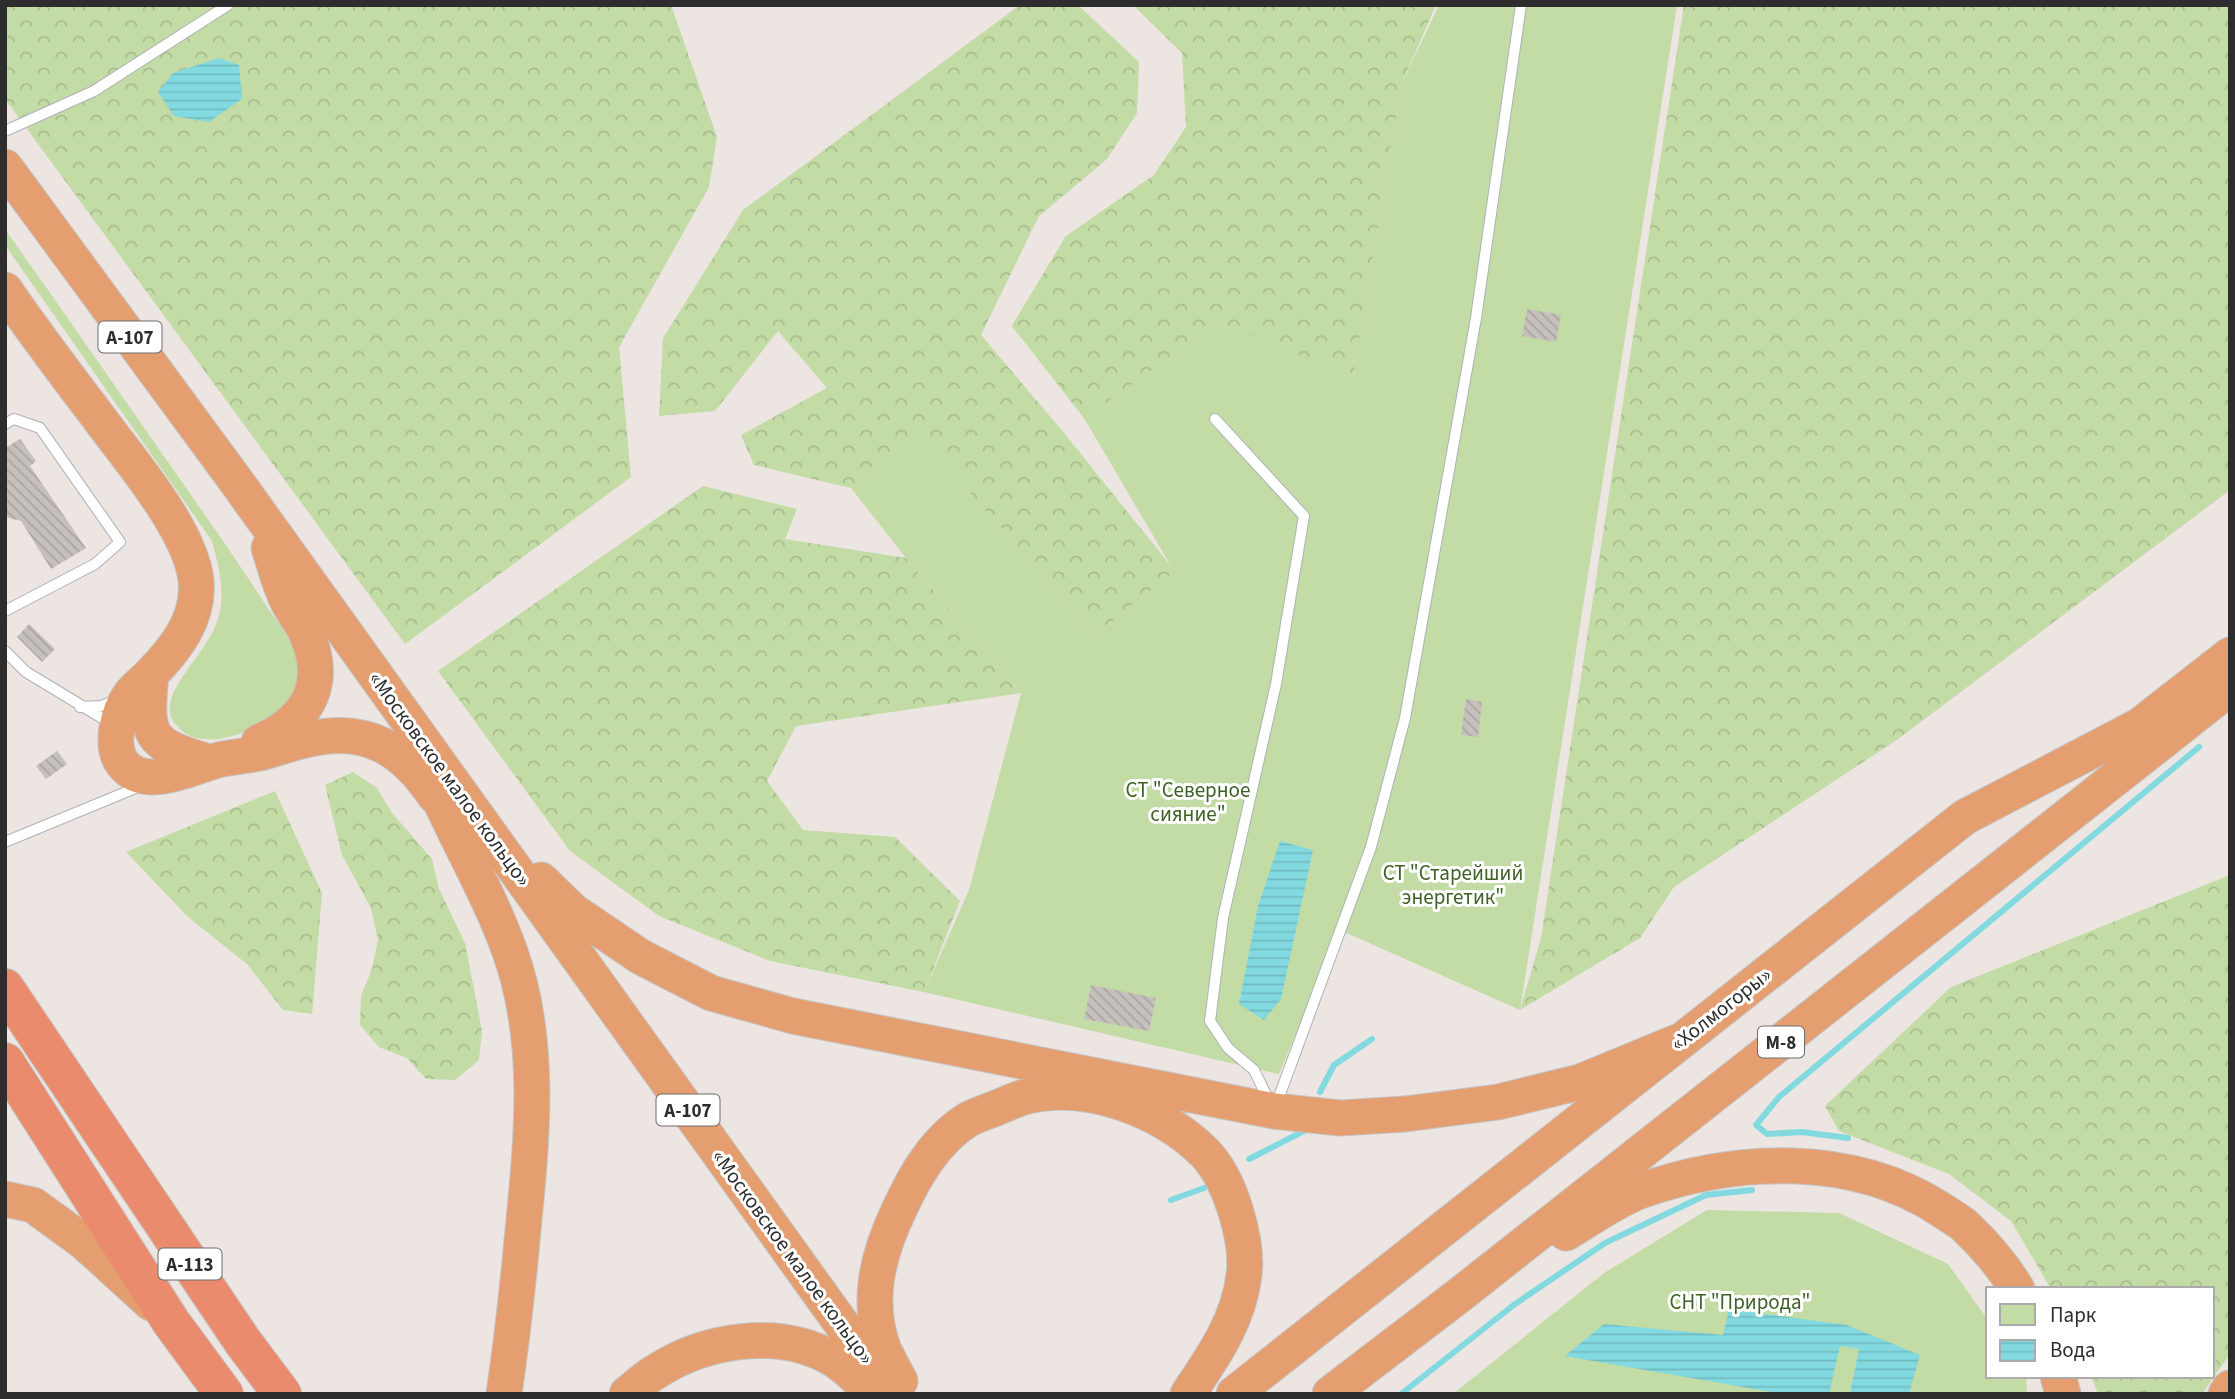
<svg xmlns="http://www.w3.org/2000/svg" width="2235" height="1399" font-family="'Source Sans 3',sans-serif">
  <style>
    .green { fill: #c3dba5 }
    .forest { fill: url(#forest-crowns) }
    .water { fill: url(#water-rules) }
    .lines { fill: none; stroke-linecap: round; stroke-linejoin: round }
    .stream { stroke: #82dae0; stroke-width: 6 }
    .building { fill: url(#building-back-hatch) }
    .service-casing { stroke: #aeb1b7; stroke-width: 12 }
    .trunk-casing { stroke: #c4c4c4; stroke-width: 37 }
    .motorway-casing { stroke: #c4c4c4; stroke-width: 40 }
    .service { stroke: #fff; stroke-width: 10 }
    .trunk { stroke: #e59e70; stroke-width: 35 }
    .motorway { stroke: #ea8b6e; stroke-width: 38 }
    .labels { text-anchor: middle; stroke-width: 6; stroke-linejoin: round; paint-order: stroke }
    .shield { fill: #fff; stroke: #6c6c6c; stroke-width: 2 }
    .shield-label { font-size: 19px; font-weight: bold; fill: #2d2d2d }
    .street-label { font-size: 21px; fill: #2d2d2d; stroke: #fff }
    .park-label { font-size: 21px; fill: #3e6225; stroke: #fff }
  </style>
  <defs>
    <pattern id="forest-crowns" width="20" height="18" patternUnits="userSpaceOnUse" patternTransform="scale(1.75)"><rect width="20" height="18" fill="#c3dba5"/><path d="M2 6a3 3 0 1 1 6 0M12 15a3 3 0 1 1 6 0" fill="none" stroke="#a8bc8e"/></pattern>
    <pattern id="water-rules" width="6" height="5" patternUnits="userSpaceOnUse" patternTransform="scale(1.75)"><rect width="6" height="5" fill="#82dae0"/><path d="M0 2.5h6" fill="none" stroke="#71bbc0"/></pattern>
    <pattern id="building-back-hatch" width="6" height="6" patternUnits="userSpaceOnUse" patternTransform="scale(1.75)"><rect width="6" height="6" fill="#c5c0bc"/><path d="M-1 5l2 2M0 0l6 6M5-1l2 2" fill="none" stroke="#aaa5a2"/></pattern>
  </defs>
  <rect width="100%" height="100%" fill="#ece5e1"/>
  <!-- green -->
  <path class="green" d="M 1439,5 L 1677,5 L 1520,1010 L 1340,930 L 1279,1074 L 924,992 L 969,890 L 1021,693 L 906,558 L 851,488 L 923,438 L 1095,635 L 1174,571 L 1084,418 L 1012,326 L 1066,236 L 1128,224 L 1353,377 L 1401,85 Z
    M 5,229 C 72,324 138,419 205,515 C 226,545 247,576 267,607 C 275,619 287,633 293,647 C 295,653 299,665 299,672 C 299,688 287,703 276,713 C 256,732 203,752 180,729 C 175,724 170,718 170,711 C 167,685 209,650 218,619 C 226,592 219,568 212,541 L 5,245 Z
    M 1707,1210 L 1839,1213 L 1948,1264 L 1988,1320 L 1988,1376 L 2026,1376 L 2027,1394 L 1453,1394 L 1604,1273 Z"/>
  <!-- forest -->
  <path class="forest" d="M 5,5 L 671,5 L 717,137 L 709,187 L 619,347 L 631,477 L 405,644 L 5,99 Z
    M 1020,5 L 1078,5 L 1139,62 L 1137,113 L 1107,159 L 1039,216 L 981,335 L 1064,433 L 1175,571 L 1095,635 L 923,439 L 851,488 L 754,465 L 741,435 L 827,388 L 778,331 L 715,411 L 659,416 L 663,338 L 743,210 Z
    M 1133,5 L 1436,5 L 1401,85 L 1353,378 L 1220,322 L 1084,418 L 1012,326 L 1066,236 L 1154,175 L 1186,127 L 1182,53 Z
    M 1684,5 L 2230,5 L 2230,490 L 1898,739 L 1674,887 L 1640,938 L 1520,1010 L 1541,938 Z
    M 703,486 L 797,509 L 785,539 L 906,558 L 1021,693 L 796,726 L 767,781 L 803,830 L 895,837 L 960,901 L 924,992 L 770,961 L 659,916 L 570,851 L 438,671 Z
    M 353,772 L 377,788 L 392,813 L 432,859 L 439,889 L 465,943 L 482,1031 L 479,1060 L 455,1080 L 426,1079 L 407,1058 L 379,1047 L 360,1025 L 361,996 L 372,969 L 378,940 L 371,908 L 342,855 L 325,785 Z
    M 275,791 L 322,893 L 312,1014 L 283,1010 L 247,964 L 188,917 L 126,852 Z
    M 2230,875 L 2230,1354 L 2202,1394 L 2098,1394 L 2091,1376 L 2212,1376 L 2212,1289 L 2051,1289 L 2011,1221 L 1949,1174 L 1839,1131 L 1825,1106 L 1951,987 Z"/>
  <!-- water -->
  <path class="water" d="M 219,58 L 239,65 L 242,99 L 209,122 L 174,116 L 158,92 L 173,73 Z
    M 1280,841 L 1313,850 L 1281,999 L 1264,1020 L 1239,1004 L 1258,906 Z
    M 1729,1309 L 1847,1325 L 1920,1355 L 1909,1394 L 1850,1394 L 1859,1349 L 1840,1346 L 1829,1394 L 1783,1394 L 1565,1356 L 1604,1324 L 1723,1335 Z"/>
  <g class="lines">
    <!-- stream -->
    <path class="stream" d="M 1320,1092 L 1334,1065 L 1372,1039
      M 1848,1138 L 1802,1132 L 1767,1134 L 1756,1125 L 1779,1097 L 2199,747
      M 1249,1159 L 1306,1130
      M 1171,1200 L 1204,1188
      M 1401,1394 L 1515,1304 L 1605,1243 L 1706,1195 L 1752,1190"/>
  </g>
  <!-- building -->
  <path class="building" d="M 1527,309 L 1561,315 L 1556,342 L 1522,336 Z
    M 20,439 L 36,461 L 30,466 L 86,548 L 51,569 L 21,521 L 5,517 L 5,448 Z
    M 29,624 L 55,649 L 42,662 L 17,637 Z
    M 1466,699 L 1482,702 L 1478,737 L 1461,735 Z
    M 57,751 L 67,764 L 46,779 L 36,766 Z
    M 1091,985 L 1156,998 L 1149,1031 L 1084,1019 Z"/>
  <g class="lines">
    <!-- service casing -->
    <g class="service-casing">
      <path id="service" d="M 5,131 L 94,91 L 228,5
        M 1215,419 L 1304,516 L 1276,684 L 1223,918 L 1210,1021 L 1228,1048 L 1254,1070 L 1270,1103
        M 5,424 L 14,419 L 40,428 L 120,542 L 95,564 L 5,611
        M 5,651 L 26,672 L 112,724
        M 80,707 L 101,706 L 118,699
        M 5,842 L 143,785
        M 1276,1105 L 1371,847 L 1405,718 L 1476,318 L 1521,5"/>
    </g>
    <!-- trunk casing -->
    <g class="trunk-casing">
      <path id="trunk" d="M 5,167 L 236,481 L 892,1394
        M 5,290 C 35,334 67,376 99,418 C 129,459 190,529 196,580 C 200,619 175,650 149,676 C 143,682 135,688 130,695 C 118,712 109,746 123,764 C 145,792 192,767 218,760 C 232,757 246,756 260,753 C 277,749 293,742 310,739 C 368,726 404,750 435,796
        M 151,674 C 145,736 147,744 209,762
        M 259,742 C 310,720 330,681 304,628 C 299,620 294,613 289,604 C 280,587 275,566 269,548
        M 428,773 C 453,834 488,890 510,952 C 542,1041 532,1139 523,1230 C 518,1285 512,1339 504,1394
        M 541,880 L 573,911 L 641,957 L 711,993 L 793,1016 L 1274,1111 L 1340,1118 L 1405,1114 L 1498,1102 L 1580,1082 L 1682,1040
        M 5,1199 L 33,1205 L 84,1242 L 151,1303
        M 1566,1233 C 1588,1220 1616,1200 1640,1191 C 1736,1157 1852,1152 1940,1209 C 1948,1215 1959,1220 1966,1227 C 1986,1246 2003,1266 2017,1289
        M 2058,1376 L 2063,1394
        M 900,1381 C 894,1370 888,1359 883,1348 C 866,1300 878,1254 899,1210 C 915,1175 936,1139 969,1119 C 977,1115 986,1112 994,1109 C 1004,1105 1014,1100 1024,1097 C 1085,1081 1160,1109 1204,1152 C 1219,1167 1230,1192 1236,1212 C 1242,1232 1247,1254 1244,1275 C 1239,1320 1213,1357 1188,1394
        M 627,1394 C 637,1386 646,1377 657,1371 C 707,1339 780,1328 833,1359 C 848,1368 861,1383 874,1394
        M 1234,1394 L 1965,817 L 2139,726 L 2230,655
        M 1330,1394 L 1457,1297 L 2230,688
        M 2226,1394 L 2230,1388"/>
    </g>
    <!-- motorway casing -->
    <g class="motorway-casing">
      <path id="motorway" d="M 5,988 L 243,1342 L 282,1394
        M 5,1062 L 171,1322 L 224,1394"/>
    </g>
    <!-- service -->
    <use href="#service" class="service"/>
    <!-- trunk -->
    <use href="#trunk" class="trunk"/>
    <!-- motorway -->
    <use href="#motorway" class="motorway"/>
  </g>
  <g class="labels">
    <!-- shield labels -->
    <g class="shield">
      <rect x="98.5" y="321.5" width="63" height="31" rx="5"/>
      <rect x="1758" y="1026.5" width="46" height="31" rx="5"/>
      <rect x="656.5" y="1094.5" width="63" height="31" rx="5"/>
      <rect x="158.5" y="1248.5" width="63" height="31" rx="5"/>
    </g>
    <g class="shield-label">
      <text x="130" y="344">А-107</text>
      <text x="1781" y="1049">М-8</text>
      <text x="688" y="1117">А-107</text>
      <text x="190" y="1271">А-113</text>
    </g>
    <!-- street labels -->
    <g class="street-label">
      <text transform="translate(450 779) rotate(54)" y="7">«Московское малое кольцо»</text>
      <text transform="translate(1721 1009) rotate(-38)" y="7">«Холмогоры»</text>
      <text transform="translate(793 1257) rotate(54)" y="7">«Московское малое кольцо»</text>
    </g>
    <!-- park labels -->
    <g class="park-label">
      <text x="1188" y="797">СТ "Северное<tspan x="1188" dy="24">сияние"</tspan></text>
      <text x="1453" y="880">СТ "Старейший<tspan x="1453" dy="24">энергетик"</tspan></text>
      <text x="1740" y="1309">СНТ "Природа"</text>
    </g>
  </g>
  <!-- border -->
  <rect width="2235" height="1399" fill="none" stroke="#2d2d2d" stroke-width="14"/>
  <!-- legend -->
  <rect x="1986" y="1287" width="228" height="91" fill="#ffffff" stroke="#ababab" stroke-width="2"/>
  <rect x="2000" y="1304" width="35" height="21" fill="#c3dba5" stroke="#ababab" stroke-width="2"/>
  <text x="2050" y="1322" font-size="21" fill="#2d2d2d">Парк</text>
  <rect x="2000" y="1340" width="35" height="21" fill="url(#water-rules)" stroke="#ababab" stroke-width="2"/>
  <text x="2050" y="1357" font-size="21" fill="#2d2d2d">Вода</text>
</svg>
